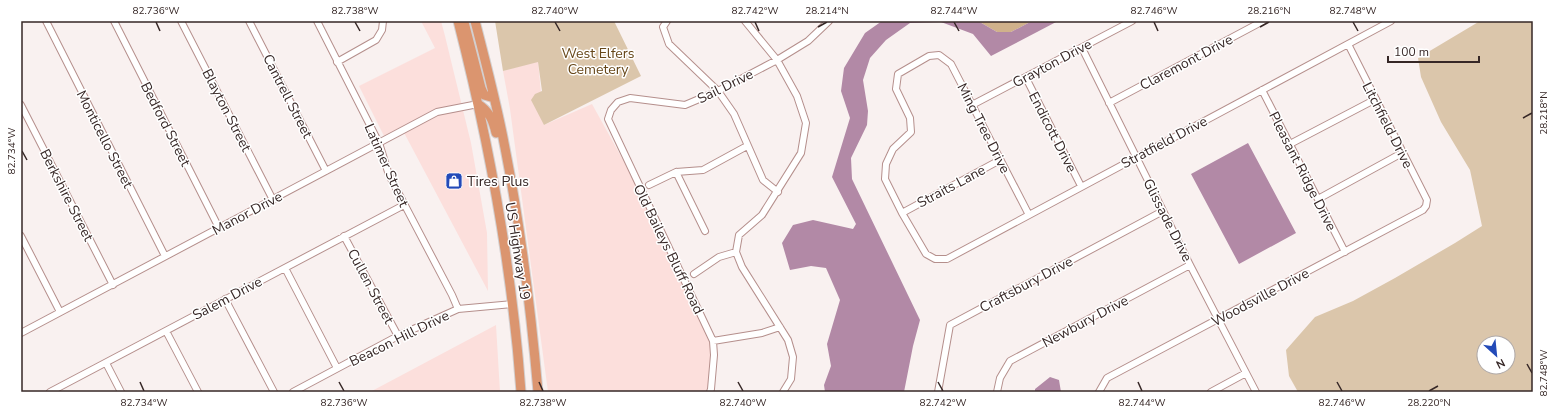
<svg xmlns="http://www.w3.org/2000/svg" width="1554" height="413" font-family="'Nunito Sans',sans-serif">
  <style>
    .built { fill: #fcdfdc }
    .green { fill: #dbc6ab; fill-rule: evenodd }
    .forest { fill: #d0b18b }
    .water { fill: #b289a6 }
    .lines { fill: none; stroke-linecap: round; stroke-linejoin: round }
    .minor-casing { stroke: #b58f8c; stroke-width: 8 }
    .highway-casing { stroke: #d3cfcf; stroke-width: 11 }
    .minor { stroke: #fff; stroke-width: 6 }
    .highway { stroke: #db956f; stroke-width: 9 }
    .ticks { fill: none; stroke: #362726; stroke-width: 1.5 }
    .labels { text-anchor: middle; stroke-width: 3; stroke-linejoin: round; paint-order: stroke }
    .park-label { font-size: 14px; fill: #674719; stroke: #fff }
    .street-label { font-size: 14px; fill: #362726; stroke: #fff }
    .poi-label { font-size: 14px; fill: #362726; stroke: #fff; text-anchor: start }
    .neatline { fill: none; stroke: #362726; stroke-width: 1.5 }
    .ticks-label { font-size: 10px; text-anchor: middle; fill: #362726 }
  </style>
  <rect width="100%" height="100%" fill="#f9f1f0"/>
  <!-- built -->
  <path class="built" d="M 421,21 L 441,21 L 445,36 L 471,143 L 487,233 L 488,291 L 401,127 L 384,136 L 359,86 L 435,48 Z
    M 538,61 L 544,125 L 592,104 L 670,245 L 716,354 L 707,392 L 548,392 L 510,109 L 503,71 Z
    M 496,325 L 500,392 L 370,392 Z"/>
  <!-- green -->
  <path class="green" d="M 495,21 L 614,21 L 641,76 L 544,125 L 531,100 L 535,94 L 542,91 L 538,62 L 503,71 Z
    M 1480,21 L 1533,21 L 1533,392 L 1298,392 L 1289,376 L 1286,350 L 1315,317 L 1353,301 L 1395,278 L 1455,243 L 1482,226 L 1470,170 L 1441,122 L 1421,77 L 1418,58 ZM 1484,343 L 1508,343 L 1508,367 L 1484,367 Z"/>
  <!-- forest -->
  <path class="forest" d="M 978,21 L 1032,21 L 1011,32 L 997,32 Z"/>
  <!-- water -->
  <path class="water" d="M 882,21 L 978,21 L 997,32 L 1011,32 L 1032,21 L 1058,21 L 991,56 L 973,34 L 941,22 L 910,23 L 886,40 L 870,58 L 863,80 L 868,111 L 867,125 L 851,158 L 852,179 L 920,320 L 913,346 L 904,392 L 825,392 L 824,385 L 831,366 L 827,344 L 840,300 L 826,268 L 811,266 L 790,270 L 782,243 L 793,225 L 813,220 L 853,229 L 856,224 L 832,177 L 850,118 L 841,91 L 844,68 L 865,33 Z
    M 1248,143 L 1296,233 L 1239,264 L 1191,174 Z
    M 1050,377 L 1059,380 L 1061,392 L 1035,392 L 1035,389 Z"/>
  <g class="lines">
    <!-- minor casing -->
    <g class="minor-casing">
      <path id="minor" d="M 46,21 L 165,256
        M 114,21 L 219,228
        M 181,21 L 273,200
        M 249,21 L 326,171
        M 317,21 L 379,143 L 389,175 L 452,295 L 458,309
        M 667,21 L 663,27 L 669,44 L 718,91 L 734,114 L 763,180 L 778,192
        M 745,21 L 777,60 L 797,96 L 806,123 L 801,153 L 762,215 L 739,235 L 736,252 L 742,267 L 788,340 L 793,357 L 791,379 L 783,392
        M 1082,48 L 1190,265 L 1256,392
        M 337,62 L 376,40 L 382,30 L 383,21
        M 1026,78 L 1081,186
        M 1262,90 L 1345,252
        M 1109,103 L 1263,21
        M 21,105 L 113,285
        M 972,105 L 1132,21
        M 1290,144 L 1376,99
        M 676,172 L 705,231
        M 649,185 L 676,172 L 703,170 L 747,146
        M 1318,199 L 1402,153
        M 902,213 L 1000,160
        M 1029,215 L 951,64 L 939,55 L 929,56 L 898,74 L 896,89 L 910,118 L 911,132 L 893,149 L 886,164 L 885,179 L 902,213 L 926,254 L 935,259 L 947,259 L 1391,21
        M 21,236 L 60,312
        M 344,236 L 398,336
        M 285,268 L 337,368
        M 694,274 L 719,257 L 736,252
        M 225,299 L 274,392
        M 166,331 L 198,392
        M 21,333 L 437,112 L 478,104
        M 713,341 L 762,333 L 780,327
        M 106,363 L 121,392
        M 50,392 L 404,205
        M 293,392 L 398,336 L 458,309 L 512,304
        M 710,392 L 711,389 L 714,355 L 713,341 L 608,119 L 611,110 L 618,102 L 630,98 L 685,105 L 718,91 L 777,60 L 808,41 L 829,21
        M 938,392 L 950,325 L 1163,211
        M 997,392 L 1000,378 L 1010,361 L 1190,265
        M 1099,392 L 1107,378 L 1423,210 L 1426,206 L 1427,200 L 1348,44
        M 1211,392 L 1246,373"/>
    </g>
    <!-- highway casing -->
    <g class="highway-casing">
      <path id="highway" d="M 458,21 C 489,142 512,267 521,392
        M 475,21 C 486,63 497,105 505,148 C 521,229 531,310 538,392
        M 464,22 L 481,88 L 484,95 L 494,98
        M 478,104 C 489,111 493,120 496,133"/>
    </g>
    <!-- minor -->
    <use href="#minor" class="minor"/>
    <!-- highway -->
    <use href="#highway" class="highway"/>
  </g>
  <!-- ticks -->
  <path class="ticks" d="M 156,22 L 160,31M 355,22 L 360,31M 555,22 L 560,31M 755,22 L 759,31M 954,22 L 959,31M 1154,22 L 1158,31M 1353,22 L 1358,31M 818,27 L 827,22M 1260,27 L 1269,22M 1523,118 L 1532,113M 22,151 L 27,160M 1527,364 L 1532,373M 140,382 L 144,391M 339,382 L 344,391M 539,382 L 543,391M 738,382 L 743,391M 938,382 L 943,391M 1138,382 L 1142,391M 1337,382 L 1342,391M 1429,391 L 1438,386"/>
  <!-- icons -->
  <defs>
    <g id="shop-square" transform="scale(0.9)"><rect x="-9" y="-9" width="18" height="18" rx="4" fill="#234ab8" stroke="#fff"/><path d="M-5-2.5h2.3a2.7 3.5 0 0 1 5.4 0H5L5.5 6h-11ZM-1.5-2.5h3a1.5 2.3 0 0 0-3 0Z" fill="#fff"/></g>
  </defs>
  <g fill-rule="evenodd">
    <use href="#shop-square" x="454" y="181"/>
  </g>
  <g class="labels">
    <!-- park labels -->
    <g class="park-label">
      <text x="598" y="58">West Elfers<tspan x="598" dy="16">Cemetery</tspan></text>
    </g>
    <!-- street labels -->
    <g class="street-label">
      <text transform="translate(1186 62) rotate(-28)" y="5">Claremont Drive</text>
      <text transform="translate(1052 63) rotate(-28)" y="5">Grayton Drive</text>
      <text transform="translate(725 86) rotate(-26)" y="5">Sail Drive</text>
      <text transform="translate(288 96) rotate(63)" y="5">Cantrell Street</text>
      <text transform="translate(227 110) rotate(63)" y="5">Blayton Street</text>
      <text transform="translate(166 124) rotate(63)" y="5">Bedford Street</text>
      <text transform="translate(1388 125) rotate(63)" y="5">Litchfield Drive</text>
      <text transform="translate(984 128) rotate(63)" y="5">Ming Tree Drive</text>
      <text transform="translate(1053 132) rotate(63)" y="5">Endicott Drive</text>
      <text transform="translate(105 139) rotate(63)" y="5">Monticello Street</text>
      <text transform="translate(1164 142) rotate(-28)" y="5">Stratfield Drive</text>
      <text transform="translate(387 165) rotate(66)" y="5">Latimer Street</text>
      <text transform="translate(1303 171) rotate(63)" y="5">Pleasant Ridge Drive</text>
      <text transform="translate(951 186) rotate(-28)" y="5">Straits Lane</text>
      <text transform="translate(67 195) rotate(63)" y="5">Berkshire Street</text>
      <text transform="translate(247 213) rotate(-28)" y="5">Manor Drive</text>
      <text transform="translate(1168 220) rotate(63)" y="5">Glissade Drive</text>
      <text transform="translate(669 249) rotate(64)" y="5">Old Baileys Bluff Road</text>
      <text transform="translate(518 251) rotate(81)" y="5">US Highway 19</text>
      <text transform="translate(1026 284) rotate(-28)" y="5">Craftsbury Drive</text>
      <text transform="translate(371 286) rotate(62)" y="5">Cullen Street</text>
      <text transform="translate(1260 297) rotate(-28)" y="5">Woodsville Drive</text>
      <text transform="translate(227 298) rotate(-28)" y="5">Salem Drive</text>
      <text transform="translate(1085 321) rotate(-28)" y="5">Newbury Drive</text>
      <text transform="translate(399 338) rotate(-26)" y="5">Beacon Hill Drive</text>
    </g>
    <!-- poi labels -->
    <g class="poi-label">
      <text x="467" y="186">Tires Plus</text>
    </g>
  </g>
  <!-- border -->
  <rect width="1554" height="413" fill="none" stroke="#ffffff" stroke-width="44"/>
  <!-- north arrow -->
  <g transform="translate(1496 355) rotate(153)"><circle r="19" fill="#ffffff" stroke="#afa9a8"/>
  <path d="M0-3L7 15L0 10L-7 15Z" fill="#234ab8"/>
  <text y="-6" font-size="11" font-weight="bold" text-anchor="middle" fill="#362726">N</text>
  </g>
  <!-- scale -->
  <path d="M1388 56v6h91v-6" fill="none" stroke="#362726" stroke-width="2"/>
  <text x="1394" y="56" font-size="12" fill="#362726" stroke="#ffffff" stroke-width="3" paint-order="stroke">100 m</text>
  <rect x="22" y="22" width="1510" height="369" class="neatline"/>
  <g class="ticks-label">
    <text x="156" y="14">82.736°W</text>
    <text x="355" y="14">82.738°W</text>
    <text x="555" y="14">82.740°W</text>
    <text x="755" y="14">82.742°W</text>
    <text x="827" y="14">28.214°N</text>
    <text x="954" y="14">82.744°W</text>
    <text x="1154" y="14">82.746°W</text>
    <text x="1269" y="14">28.216°N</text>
    <text x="1353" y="14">82.748°W</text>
    <text transform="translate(1543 113) rotate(-90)" y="4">28.218°N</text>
    <text transform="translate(11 151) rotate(-90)" y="4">82.734°W</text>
    <text transform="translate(1543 373) rotate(-90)" y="4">82.748°W</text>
    <text x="144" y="406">82.734°W</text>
    <text x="344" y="406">82.736°W</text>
    <text x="543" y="406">82.738°W</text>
    <text x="743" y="406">82.740°W</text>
    <text x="943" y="406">82.742°W</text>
    <text x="1142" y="406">82.744°W</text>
    <text x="1342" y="406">82.746°W</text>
    <text x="1429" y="406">28.220°N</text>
  </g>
</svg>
